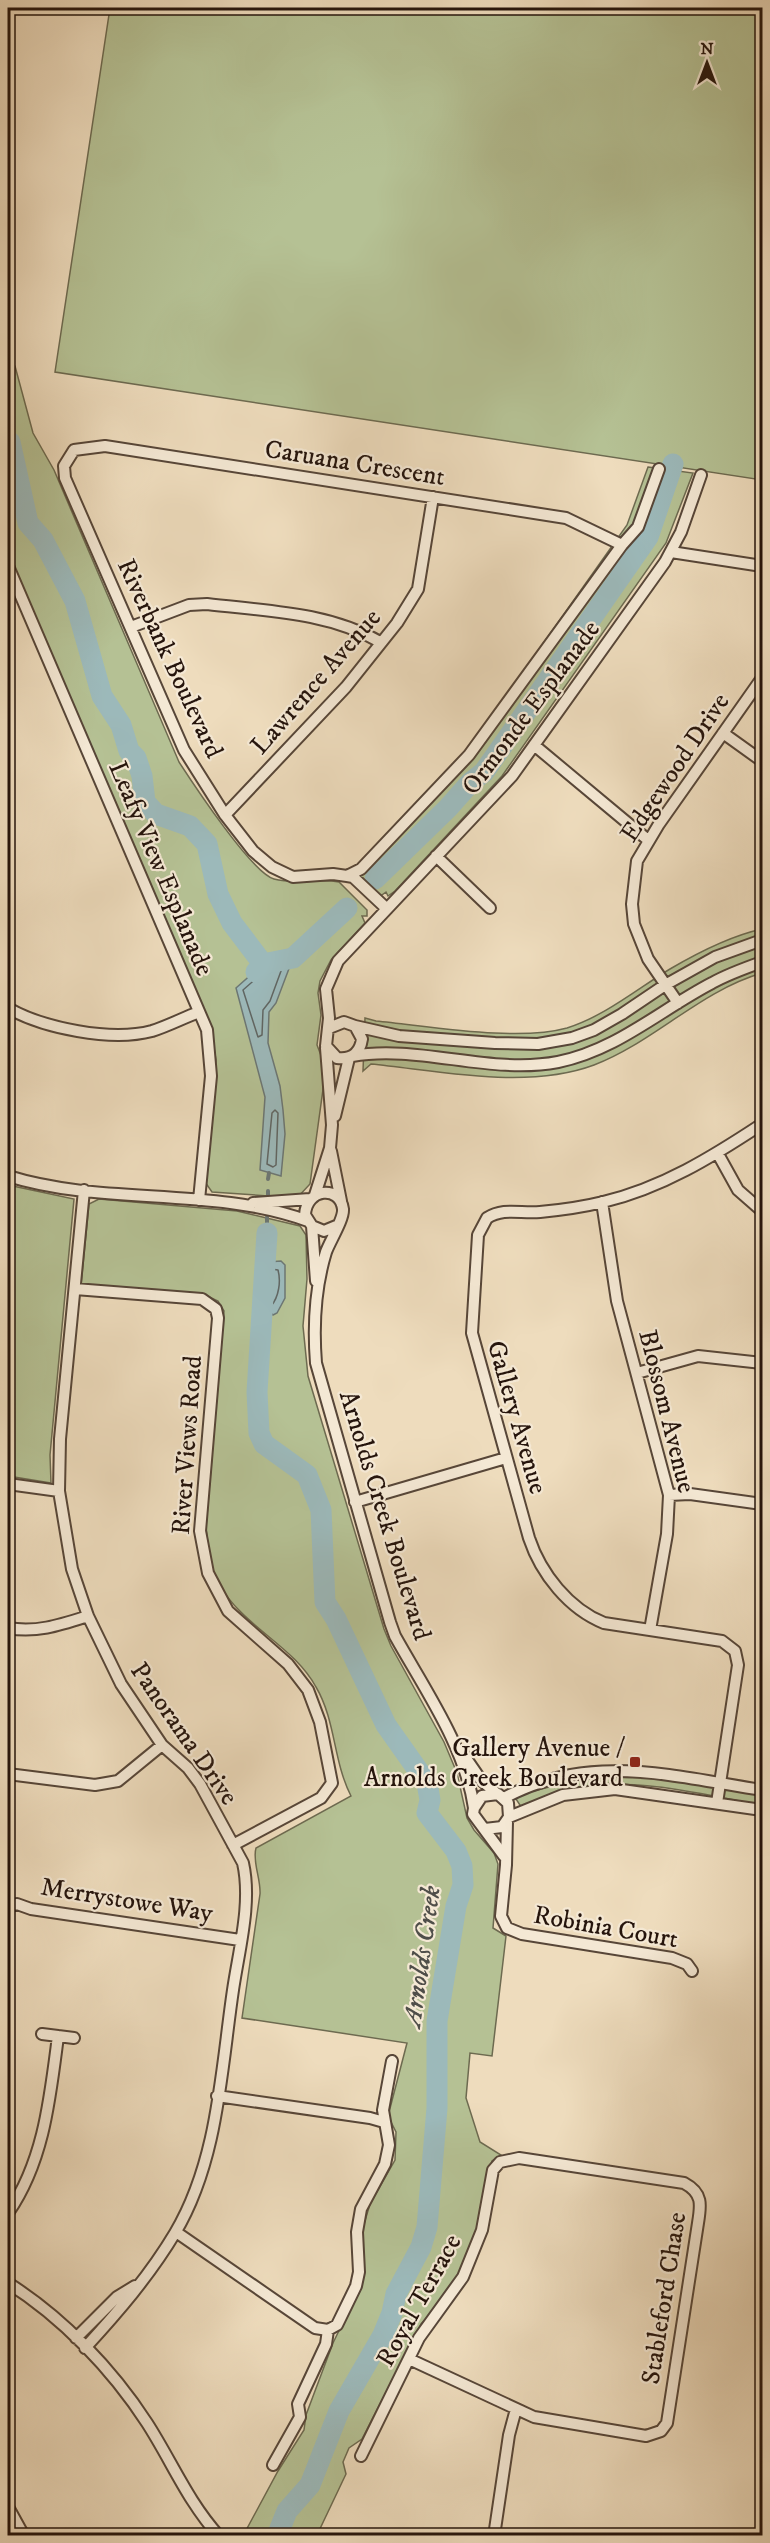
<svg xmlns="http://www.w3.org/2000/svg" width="770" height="2543" font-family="'IM FELL DW Pica',serif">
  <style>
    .green { fill: #b5c194; stroke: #6d6a50; stroke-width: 1.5 }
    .water { fill: #9cb9ba; stroke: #6c7774; stroke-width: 1.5 }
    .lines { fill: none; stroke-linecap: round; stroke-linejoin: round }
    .shore { stroke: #606663; stroke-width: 1.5 }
    .stream { stroke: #6c7774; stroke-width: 4 }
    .river { stroke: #9cb9ba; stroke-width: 21 }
    .minor-casing { stroke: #574638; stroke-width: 14 }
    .minor { stroke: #f4e8d4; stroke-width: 10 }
    .poi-dot { fill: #8f2418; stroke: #f4e8d4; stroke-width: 2 }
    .labels { text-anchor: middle; stroke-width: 4.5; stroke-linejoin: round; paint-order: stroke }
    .street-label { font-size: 26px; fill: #25140c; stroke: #f4e8d4 }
    .poi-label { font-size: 26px; fill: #25140c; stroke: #f4e8d4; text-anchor: end }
    .water-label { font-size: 27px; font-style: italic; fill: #4f4e49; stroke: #f4e8d4 }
  </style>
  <rect width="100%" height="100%" fill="#eedcbd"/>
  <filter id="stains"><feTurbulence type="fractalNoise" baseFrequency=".00333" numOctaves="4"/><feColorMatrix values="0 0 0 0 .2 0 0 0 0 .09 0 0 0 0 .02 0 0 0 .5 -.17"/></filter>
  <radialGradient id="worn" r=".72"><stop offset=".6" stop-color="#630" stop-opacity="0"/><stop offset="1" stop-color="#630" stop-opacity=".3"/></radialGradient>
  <!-- green -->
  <path class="green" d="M 110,8 L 762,8 L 762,480 L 55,372 Z
    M 8,364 L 15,366 L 33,433 L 54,470 L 179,762 C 194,785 252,873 274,879 C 295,885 318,878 339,882 L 367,910 L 367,916 L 362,916 L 365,923 L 331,960 L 320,981 L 318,993 L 321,1015 L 317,1045 L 322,1058 L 324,1082 L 310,1184 L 297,1198 L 212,1192 L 205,1182 L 216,1060 L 212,1036 L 8,555 Z
    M 648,467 L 693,473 L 666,543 L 502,776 L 395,891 L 388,896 L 386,892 L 379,897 L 359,883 L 356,869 L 469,748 L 627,525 Z
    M 762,929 L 762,973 C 700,991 654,1042 594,1065 C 527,1090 441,1071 371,1064 L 363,1071 L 365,1018 L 376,1021 C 429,1026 517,1042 567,1028 C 605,1016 637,989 670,969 C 699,952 730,936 762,929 Z
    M 8,1185 L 74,1199 L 50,1455 L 51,1483 L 8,1476 Z
    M 99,1199 L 237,1211 L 300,1226 L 306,1235 L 307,1279 L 303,1326 L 308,1376 L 384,1629 L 391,1646 L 444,1742 L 457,1773 L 467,1818 L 474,1830 L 494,1853 L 498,1864 L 493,1928 L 506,1936 L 492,2056 L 470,2053 L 466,2098 L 480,2142 L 501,2155 L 492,2161 L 478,2234 L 466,2264 L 447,2295 L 421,2324 L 362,2439 L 349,2448 L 343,2462 L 346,2474 L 317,2535 L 244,2534 L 278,2471 L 304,2430 L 306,2415 L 333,2343 L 363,2281 L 361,2234 L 370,2204 L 395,2160 L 396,2132 L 388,2116 L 407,2043 L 242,2018 L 260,1894 C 261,1879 252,1861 256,1848 L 351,1796 C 333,1761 336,1721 316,1687 C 293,1645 243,1627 219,1584 C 210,1568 208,1545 206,1527 L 224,1311 L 218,1301 L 205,1295 L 81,1285 L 89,1204 Z
    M 592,1776 L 652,1777 L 762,1794 L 762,1805 C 702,1795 631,1774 571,1791 C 554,1796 537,1808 522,1815 L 520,1805 L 514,1796 Z"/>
  <!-- water -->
  <path class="water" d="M 293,958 L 276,1003 L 269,1012 L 268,1043 L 280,1086 L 283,1110 L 285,1134 L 281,1176 L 260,1170 L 265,1097 L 236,988 L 263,964 Z
    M 281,1261 L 285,1265 L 285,1298 L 277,1313 L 273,1315 L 269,1311 L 268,1313 L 263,1311 C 259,1296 259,1276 268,1262 Z"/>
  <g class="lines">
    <!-- shore -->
    <path class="shore" d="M 278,967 L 281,971 L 270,1001 L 263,1010 L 262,1035 L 258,1037 L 243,990 L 267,969 Z
      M 275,1110 L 278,1113 L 276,1165 L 273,1167 L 267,1164 L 272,1113 Z
      M 271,1269 L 278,1270 C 281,1281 279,1297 271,1306 L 266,1300 L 268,1276 Z"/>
    <!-- stream -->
    <path class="stream" d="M 268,1179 L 269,1173
      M 268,1196 L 268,1191
      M 267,1222 L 267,1217"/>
    <!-- river -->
    <path class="river" d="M 10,442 L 28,523 L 43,540 L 75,601 L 102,696 L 121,725 L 129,751 L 136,758 L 142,776 L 145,802 L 156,814 L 190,826 L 207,844 L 218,894 L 232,923 L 263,964 L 256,972
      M 375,879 L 448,808 L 471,782 L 484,772 L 648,537 L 673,464
      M 263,964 L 293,958 L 347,908
      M 267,1233 L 257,1392 L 259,1433 L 264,1444 L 307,1475 L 321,1510 L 325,1602 L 336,1619 L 386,1725 L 427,1783 L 430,1800 L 427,1813 L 456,1851 L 462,1866 L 463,1885 L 456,1906 L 437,2021 L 437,2108 L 427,2227 L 421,2247 L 396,2294 L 392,2313 L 383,2335 L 339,2411 L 310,2485 L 287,2511 L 277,2536"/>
    <!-- minor casing -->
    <g class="minor-casing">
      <path id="minor" d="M 622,545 L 566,518 L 105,446 L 74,450 L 64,466 L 65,478 L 184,750 L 225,815 L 253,851 L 272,867 L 293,877 L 333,874 L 347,876 L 361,869 L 469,755 L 622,545 L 638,527 L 659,469
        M 671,552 L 762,566
        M 8,566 L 207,1030 L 211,1076 L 199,1200
        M 131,627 L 189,605 L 207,604 C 266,611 328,612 380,642
        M 723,733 L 762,761
        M 534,745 L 648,840
        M 225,815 L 346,687 L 397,623 L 418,589 L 433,497
        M 436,856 L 490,908
        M 347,876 L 353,877 L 387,909
        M 678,1003 L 648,959 L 634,924 L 632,904 L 637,861 L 659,824 L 762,678
        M 8,1008 C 43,1028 111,1042 152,1031 C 168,1026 183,1018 199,1012
        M 355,1026 L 399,1036 L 495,1043 L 538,1044 L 572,1038 L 594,1030 L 622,1014 L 665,985 L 715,957 L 762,940
        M 329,1028 L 344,1022 L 355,1026 L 362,1039 C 360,1053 351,1060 337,1058 L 326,1046 L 329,1018 L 326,989 L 338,961 L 512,776 L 665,562 L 681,532 L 701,475
        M 352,1056 C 418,1044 490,1075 558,1062 C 617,1050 660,1010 712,983 C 728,974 745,968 762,962
        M 335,1116 L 349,1058
        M 331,1151 L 341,1201
        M 718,1154 L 738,1190 L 762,1211
        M 8,1176 C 104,1206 212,1186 308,1221
        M 84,1190 L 60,1439 L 59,1491 L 72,1569 L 88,1616 L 121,1684 L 162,1745 L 188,1768 L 200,1784 L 243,1863 C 252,1903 239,1949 233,1990 C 221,2071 218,2161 175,2233 C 150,2275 118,2312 85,2348
        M 315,1195 L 330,1148 L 332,1125 L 326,1048
        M 602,1202 L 617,1301 L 669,1495 L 667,1534 L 650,1630
        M 253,1203 L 310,1199
        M 312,1226 L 316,1281
        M 336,1226 L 324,1231 L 312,1226 L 305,1215 C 306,1188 340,1185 343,1209 C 344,1219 330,1241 326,1252 C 315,1288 313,1325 316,1363 L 390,1622 L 395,1636 C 425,1690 465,1746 474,1808
        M 75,1289 L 202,1299 L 216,1309 L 218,1318 L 200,1531 L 208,1573 L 228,1611 L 288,1664 L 308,1690 L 320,1722 L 332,1783 L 321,1798 L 233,1845
        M 637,1373 L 698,1356 L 762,1363
        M 8,1484 L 59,1491
        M 669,1495 L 690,1494 L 762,1504
        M 355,1502 L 506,1458
        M 8,1628 C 37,1633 60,1625 88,1616
        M 461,1751 L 481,1780 L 496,1793
        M 8,1774 L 95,1785 L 118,1781 L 162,1745
        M 504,1798 C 589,1752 672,1776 762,1790
        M 717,1803 L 738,1665 L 735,1651 L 722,1641 L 604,1623 C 569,1609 541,1574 529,1538 L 472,1333 L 478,1235 L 487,1218 C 504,1207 521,1214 540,1212 C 561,1210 583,1207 603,1202 C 662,1188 712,1157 762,1124
        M 509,1817 L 563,1795 L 615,1789 L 762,1810
        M 507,1822 L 506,1865 L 501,1916 L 507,1928 L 522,1934 L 672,1958 L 687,1964 L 692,1971
        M 485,1829 L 502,1827 L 509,1817 L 508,1803 L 498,1794 L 482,1796 L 474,1808 L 473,1814 L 504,1856
        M 8,1906 L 17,1904 L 31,1909 L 240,1940
        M 42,2034 L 74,2038
        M 217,2096 L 370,2118 L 384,2122
        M 8,2213 C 44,2161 50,2098 58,2036
        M 176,2232 L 315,2328 L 328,2330
        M 8,2283 C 62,2317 112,2369 147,2423 C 171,2460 188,2502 219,2536
        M 76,2338 L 117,2297 L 135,2286
        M 361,2456 L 419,2338 L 463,2277 L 482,2230 L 493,2170 L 500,2162 L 519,2158 L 684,2183 C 703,2193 701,2205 698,2223 L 667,2423 L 661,2431 L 646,2436 L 534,2417 L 409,2359
        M 273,2465 L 300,2417 L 298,2404 L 326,2344 L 328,2330 L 337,2325 L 356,2286 L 359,2272 L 357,2232 L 361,2209 L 385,2164 L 389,2145 L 383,2110 L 392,2061
        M 8,2507 L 24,2536
        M 494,2536 L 509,2435 L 516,2409"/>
    </g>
    <!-- minor -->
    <use href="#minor" class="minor"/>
  </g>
  <!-- markers -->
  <rect class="poi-dot" x="629" y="1756" width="12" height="12" rx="3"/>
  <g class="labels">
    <!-- street labels -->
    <g class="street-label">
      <text transform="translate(355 462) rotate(9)" y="9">Caruana Crescent</text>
      <text transform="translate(171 658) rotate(65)" y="9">Riverbank Boulevard</text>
      <text transform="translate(315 681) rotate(-49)" y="9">Lawrence Avenue</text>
      <text transform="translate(530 707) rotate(-53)" y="9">Ormonde Esplanade</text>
      <text transform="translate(674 767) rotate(-56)" y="9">Edgewood Drive</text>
      <text transform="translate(162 868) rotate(67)" y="9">Leafy View Esplanade</text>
      <text transform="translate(668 1411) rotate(76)" y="9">Blossom Avenue</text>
      <text transform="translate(518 1417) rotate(74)" y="9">Gallery Avenue</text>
      <text transform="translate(186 1445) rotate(-86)" y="9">River Views Road</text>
      <text transform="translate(386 1515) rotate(73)" y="9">Arnolds Creek Boulevard</text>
      <text transform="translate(185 1733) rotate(55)" y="9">Panorama Drive</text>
      <text transform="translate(127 1899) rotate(9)" y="9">Merrystowe Way</text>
      <text transform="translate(606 1926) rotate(10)" y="9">Robinia Court</text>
      <text transform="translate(663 2298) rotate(-81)" y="9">Stableford Chase</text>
      <text transform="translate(418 2300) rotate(-61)" y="9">Royal Terrace</text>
    </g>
    <!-- poi labels -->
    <g class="poi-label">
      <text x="623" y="1756">Gallery Avenue /<tspan x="623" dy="30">Arnolds Creek Boulevard</tspan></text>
    </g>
    <!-- water labels -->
    <g class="water-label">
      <text transform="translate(421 1956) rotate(-82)" y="9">Arnolds Creek</text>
    </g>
  </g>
  <!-- margin -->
  <rect width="770" height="2543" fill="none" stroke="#eedcbd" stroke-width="30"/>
  <rect x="9" y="9" width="752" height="2525" fill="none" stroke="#25140c" stroke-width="3"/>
  <rect x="15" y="15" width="740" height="2513" fill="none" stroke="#25140c" stroke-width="1.5"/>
  <!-- north arrow -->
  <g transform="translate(707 63)" stroke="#f4e8d4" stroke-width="4.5" paint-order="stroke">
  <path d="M0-4.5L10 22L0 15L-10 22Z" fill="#25140c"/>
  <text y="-9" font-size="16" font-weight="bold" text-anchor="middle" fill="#25140c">N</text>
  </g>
  <rect width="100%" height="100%" filter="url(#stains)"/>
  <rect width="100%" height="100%" fill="url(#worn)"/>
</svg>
